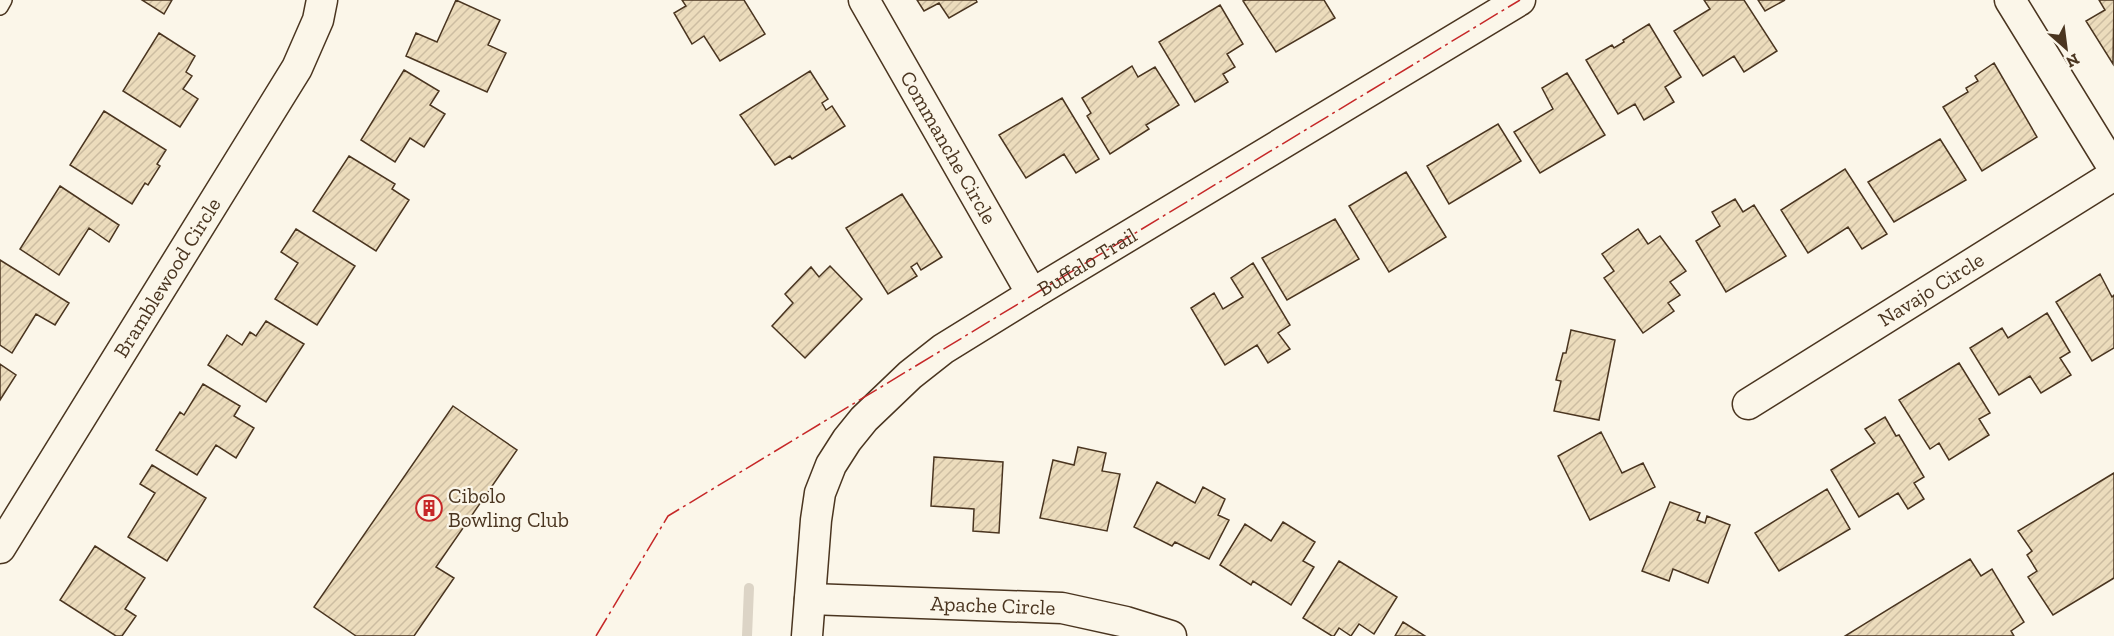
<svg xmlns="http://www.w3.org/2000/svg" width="2114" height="636" font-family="'Zilla Slab',serif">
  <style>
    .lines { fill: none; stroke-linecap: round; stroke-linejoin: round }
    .stream { stroke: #dcd4c6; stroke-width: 10 }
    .building { fill: url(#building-hatch); stroke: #4a3520; stroke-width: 1.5 }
    .lane-casing { stroke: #4a3520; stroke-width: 18 }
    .street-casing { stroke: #4a3520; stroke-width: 33 }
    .lane { stroke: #fbf6e9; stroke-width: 15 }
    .street { stroke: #fbf6e9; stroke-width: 30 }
    .power { stroke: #c62828; stroke-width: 1.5; stroke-dasharray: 21 4.5 3 4.5; stroke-linecap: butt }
    .labels { text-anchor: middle; stroke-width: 4.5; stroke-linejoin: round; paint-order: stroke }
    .street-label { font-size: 21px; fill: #4a3520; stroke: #fbf6e9 }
    .poi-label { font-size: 21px; fill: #4a3520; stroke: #fbf6e9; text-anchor: start }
  </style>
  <defs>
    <pattern id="building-hatch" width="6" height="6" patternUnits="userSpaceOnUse" patternTransform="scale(1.5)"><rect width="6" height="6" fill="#ecdcbc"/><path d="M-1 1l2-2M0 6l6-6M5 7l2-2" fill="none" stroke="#ccbda1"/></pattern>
  </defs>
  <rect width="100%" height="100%" fill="#fbf6e9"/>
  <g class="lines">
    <!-- stream -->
    <path class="stream" d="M 747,636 L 749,588"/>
  </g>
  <!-- building -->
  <path class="building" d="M 142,0 L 172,0 L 164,14 Z
    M 456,0 L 500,20 L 488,45 L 506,53 L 487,92 L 406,56 L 416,33 L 437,42 Z
    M 682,0 L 744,0 L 765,34 L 720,61 L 704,36 L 692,44 L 674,13 L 686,6 Z
    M 917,0 L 976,0 L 977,2 L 949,18 L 939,3 L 924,11 Z
    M 1246,0 L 1324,0 L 1335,18 L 1276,52 L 1243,1 Z
    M 1704,0 L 1744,0 L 1777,51 L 1744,72 L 1734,56 L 1703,76 L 1674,31 L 1710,9 Z
    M 1758,0 L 1785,0 L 1765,11 Z
    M 2099,0 L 2114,0 L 2113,64 L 2086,21 L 2105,10 Z
    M 1220,5 L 1243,44 L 1227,54 L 1235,67 L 1223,74 L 1228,82 L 1195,102 L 1159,42 Z
    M 1649,24 L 1681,77 L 1665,87 L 1674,102 L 1644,120 L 1635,104 L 1618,114 L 1586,60 L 1612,45 L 1614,48 L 1624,42 L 1623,40 Z
    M 159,33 L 195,56 L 186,72 L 192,76 L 183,89 L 198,99 L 180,127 L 123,91 Z
    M 1994,63 L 2037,137 L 1982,171 L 1943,107 L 1968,92 L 1966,88 L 1978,81 L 1975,76 Z
    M 1132,66 L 1138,77 L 1155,67 L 1179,105 L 1146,125 L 1149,129 L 1110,154 L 1087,116 L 1091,113 L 1082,98 Z
    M 404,70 L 439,91 L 430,105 L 445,114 L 424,147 L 410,138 L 395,162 L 361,140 Z
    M 810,71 L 828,99 L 822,103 L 826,110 L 832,106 L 845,126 L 792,159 L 790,156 L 775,165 L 740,115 Z
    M 1567,73 L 1605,135 L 1540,173 L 1514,132 L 1553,109 L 1542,88 Z
    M 1062,98 L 1099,159 L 1076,173 L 1064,154 L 1026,178 L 999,135 Z
    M 104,111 L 166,150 L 157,164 L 160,166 L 148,185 L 145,183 L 132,204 L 70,165 Z
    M 1498,124 L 1521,161 L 1449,204 L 1427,166 Z
    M 1940,139 L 1966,180 L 1894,222 L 1868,182 Z
    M 349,156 L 395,184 L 392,189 L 409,200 L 376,251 L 313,211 Z
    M 1845,169 L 1887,234 L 1862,249 L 1848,227 L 1808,253 L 1781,210 Z
    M 1406,172 L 1446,237 L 1389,272 L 1349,206 Z
    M 60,186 L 119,225 L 109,242 L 89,228 L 59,275 L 20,249 Z
    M 902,194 L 942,257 L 921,270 L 917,263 L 911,267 L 917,276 L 888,294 L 846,228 Z
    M 1735,199 L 1743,212 L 1754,205 L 1786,256 L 1726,292 L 1696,241 L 1720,226 L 1712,212 Z
    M 1335,219 L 1359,259 L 1287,300 L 1262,258 Z
    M 296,229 L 355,266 L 317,325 L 275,299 L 298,263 L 281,252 Z
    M 1638,229 L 1648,244 L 1660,236 L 1686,271 L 1670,282 L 1680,295 L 1668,303 L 1674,311 L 1643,333 L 1604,278 L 1614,271 L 1602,254 Z
    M 0,260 L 69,303 L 55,325 L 36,314 L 12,353 L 0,345 Z
    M 1253,263 L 1290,325 L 1278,333 L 1290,349 L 1268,363 L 1257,345 L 1225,365 L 1191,308 L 1214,293 L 1223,309 L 1243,297 L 1231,278 Z
    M 830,266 L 862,299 L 805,358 L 772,326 L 793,303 L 785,294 L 811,267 L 819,277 Z
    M 2100,274 L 2112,297 L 2114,295 L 2114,348 L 2092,361 L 2056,302 Z
    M 2047,313 L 2070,352 L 2060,358 L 2071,375 L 2041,393 L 2030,376 L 1999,395 L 1970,348 L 2002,328 L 2008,338 Z
    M 266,321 L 304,344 L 266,402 L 208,365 L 227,335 L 242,345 L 250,332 L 256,336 Z
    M 1571,330 L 1615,340 L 1599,420 L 1554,411 L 1561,381 L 1556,380 L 1563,353 L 1566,353 Z
    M 1959,363 L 1990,413 L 1979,419 L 1989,435 L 1949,460 L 1939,443 L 1930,449 L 1899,400 Z
    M 0,364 L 16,375 L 0,400 Z
    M 203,384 L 240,406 L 234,416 L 254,428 L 236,458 L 216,445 L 197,475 L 156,450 L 180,412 L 184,415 Z
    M 453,406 L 517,450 L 436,567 L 454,578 L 414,636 L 356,636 L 314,607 Z
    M 1885,417 L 1896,436 L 1899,435 L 1924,477 L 1914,483 L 1924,499 L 1908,509 L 1898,493 L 1859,517 L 1831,470 L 1875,443 L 1865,429 Z
    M 1601,432 L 1622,473 L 1643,463 L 1655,487 L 1590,520 L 1558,456 Z
    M 1078,447 L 1106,453 L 1102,471 L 1120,474 L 1107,531 L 1040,518 L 1053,460 L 1074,465 Z
    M 934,457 L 1003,462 L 999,533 L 973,531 L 974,509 L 931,506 Z
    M 152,465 L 206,498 L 167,561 L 128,537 L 155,493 L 140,484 Z
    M 2114,473 L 2114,578 L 2053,615 L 2028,577 L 2037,571 L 2027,555 L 2032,551 L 2018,531 Z
    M 1157,482 L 1195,503 L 1203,487 L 1225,499 L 1218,515 L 1229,520 L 1209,559 L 1175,542 L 1172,546 L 1134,527 Z
    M 1827,489 L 1850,529 L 1779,571 L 1755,533 Z
    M 1670,502 L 1700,513 L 1697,520 L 1705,523 L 1707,516 L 1730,525 L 1708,583 L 1673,569 L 1669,581 L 1642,571 Z
    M 1283,522 L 1315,542 L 1303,561 L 1314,567 L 1291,605 L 1253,581 L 1251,585 L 1220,565 L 1245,524 L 1271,541 Z
    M 95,546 L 145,578 L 125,609 L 136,616 L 122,636 L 116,636 L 60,600 Z
    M 1970,559 L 1981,576 L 1992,569 L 2024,622 L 2011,631 L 2014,636 L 1845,636 Z
    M 1339,561 L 1397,597 L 1374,634 L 1359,624 L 1351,636 L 1339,628 L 1334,636 L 1332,636 L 1303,618 Z
    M 1403,622 L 1425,636 L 1395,636 Z"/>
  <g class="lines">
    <!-- lane casing -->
    <g class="lane-casing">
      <path id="lane" d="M 0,7 L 4,0"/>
    </g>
    <!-- street casing -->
    <g class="street-casing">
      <g id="street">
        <path id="s1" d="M 864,0 L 1032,294"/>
        <path d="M 2010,0 L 2114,169"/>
        <path id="s2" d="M 1748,404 L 2114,175"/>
        <path id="s3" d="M 0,548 L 297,68 L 318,20 L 322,0"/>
        <path id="s4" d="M 810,599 L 1062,608 L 1126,622 L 1171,636"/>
        <path d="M 807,636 L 816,520 L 820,493 L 831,465 L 847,440 L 864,419 L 910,375 L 943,349 L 1032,294 L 1520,0"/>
      </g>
    </g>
    <!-- lane -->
    <use href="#lane" class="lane"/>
    <!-- street -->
    <use href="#street" class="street"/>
    <!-- power -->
    <path class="power" id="s5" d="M 596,636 L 668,516 L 1520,0"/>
  </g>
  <!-- icons -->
  <defs>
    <g id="building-ring" transform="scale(1.35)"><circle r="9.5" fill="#fbf6e9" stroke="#c62828" stroke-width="1.5"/><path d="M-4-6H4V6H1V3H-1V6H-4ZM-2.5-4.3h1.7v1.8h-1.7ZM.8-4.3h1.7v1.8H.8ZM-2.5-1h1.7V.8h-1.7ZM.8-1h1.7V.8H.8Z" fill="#c62828"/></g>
  </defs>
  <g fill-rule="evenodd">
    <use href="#building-ring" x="429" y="508"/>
  </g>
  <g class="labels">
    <!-- street labels -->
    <g class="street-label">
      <text dy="7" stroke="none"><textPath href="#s1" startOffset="170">Commanche Circle</textPath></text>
      <text dy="7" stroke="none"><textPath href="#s5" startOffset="630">Buffalo Trail</textPath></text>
      <text dy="7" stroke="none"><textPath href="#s3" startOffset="318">Bramblewood Circle</textPath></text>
      <text dy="7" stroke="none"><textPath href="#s2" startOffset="216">Navajo Circle</textPath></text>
      <text dy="7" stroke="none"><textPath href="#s4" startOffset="183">Apache Circle</textPath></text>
    </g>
    <!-- poi labels -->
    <g class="poi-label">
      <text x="448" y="503">Cibolo<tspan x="448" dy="24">Bowling Club</tspan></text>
    </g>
  </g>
  <!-- north arrow -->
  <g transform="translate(2066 48) rotate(152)" stroke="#fbf6e9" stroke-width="4.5" paint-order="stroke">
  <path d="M0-4.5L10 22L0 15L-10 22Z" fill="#4a3520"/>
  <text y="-9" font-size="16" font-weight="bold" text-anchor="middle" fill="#4a3520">N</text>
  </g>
</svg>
